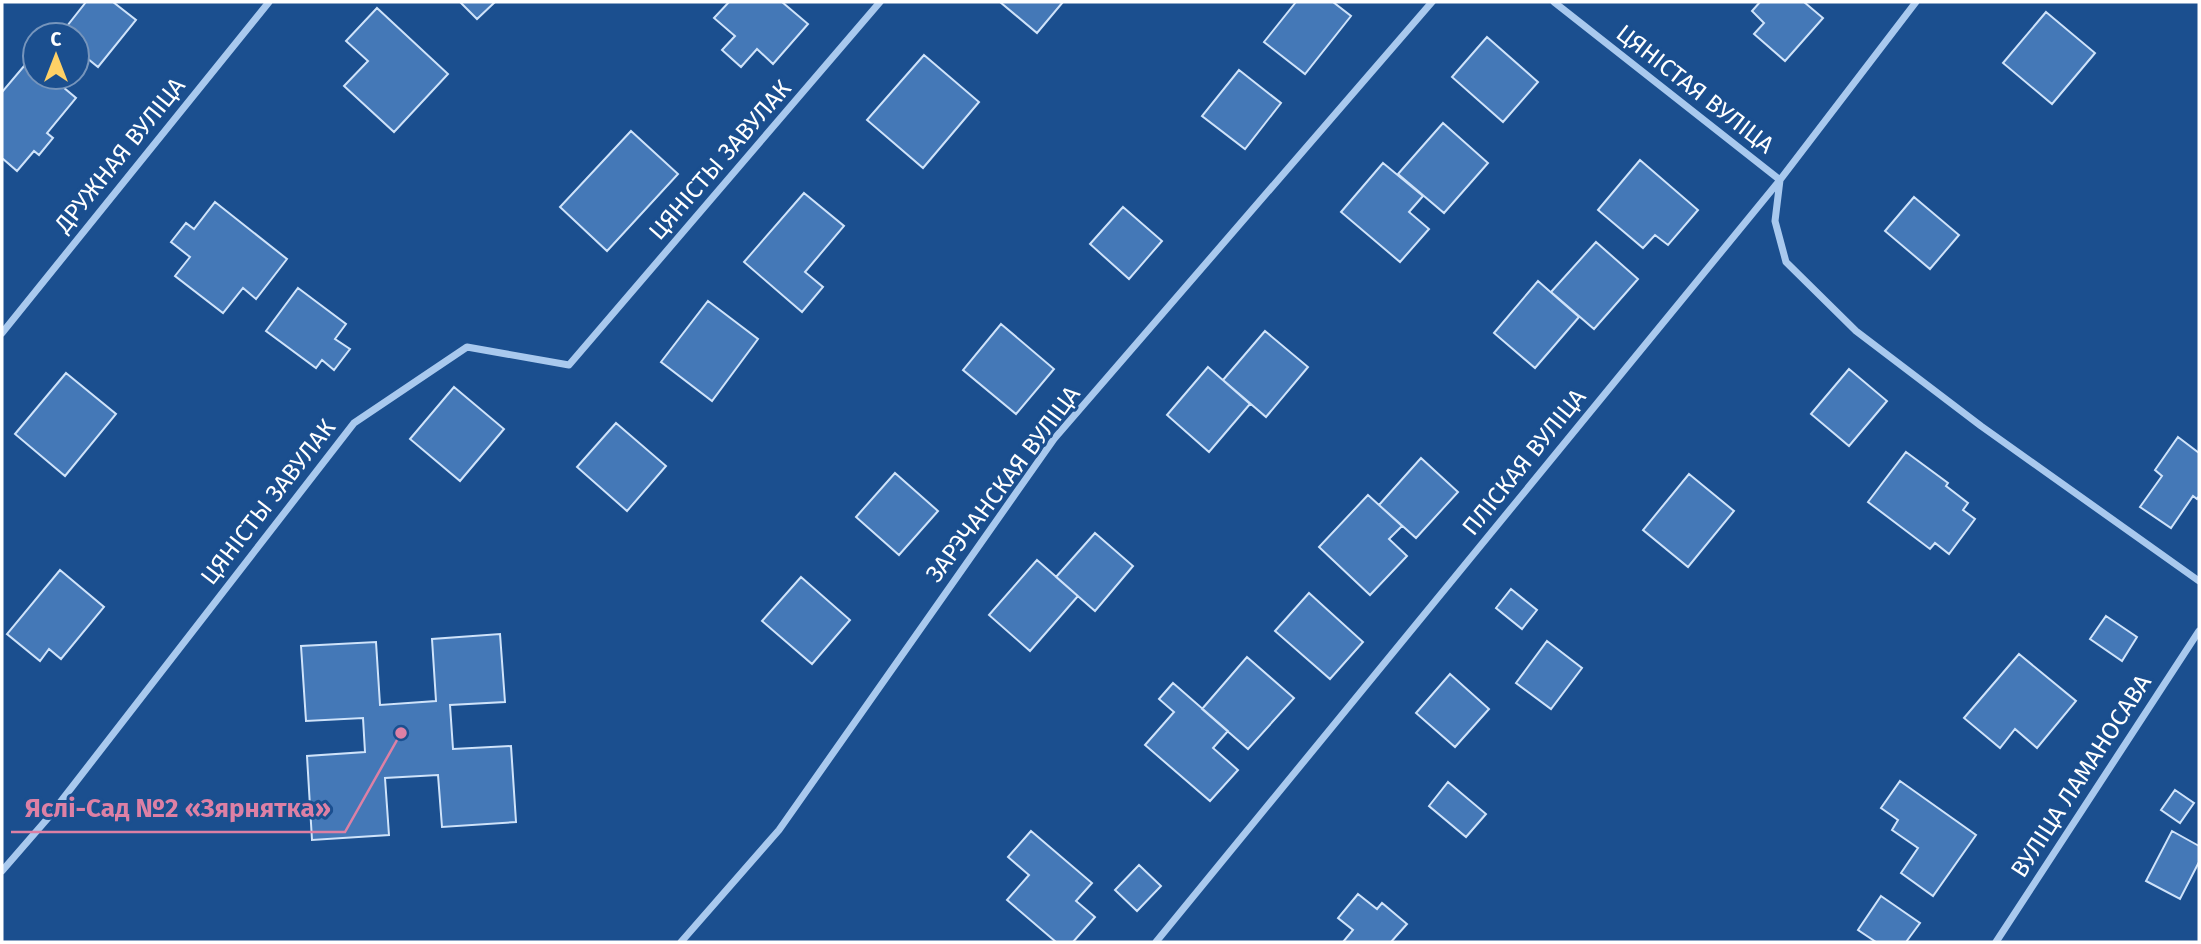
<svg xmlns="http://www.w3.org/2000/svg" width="2201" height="944" font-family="'Fira Sans',sans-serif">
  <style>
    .building { fill: #4478b7; stroke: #cfe3fa; stroke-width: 2 }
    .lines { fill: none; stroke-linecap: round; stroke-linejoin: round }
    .minor { stroke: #a9c9ee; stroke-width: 7 }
    .labels { text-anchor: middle; stroke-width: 6; stroke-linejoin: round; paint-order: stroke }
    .street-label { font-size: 24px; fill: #fff; stroke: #1b4f8f }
    .leader { fill: none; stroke: #dd80a5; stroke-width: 2.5 }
    .callout-dot { fill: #dd80a5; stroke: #1b4f8f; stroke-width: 2.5 }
    .callout-label { font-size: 26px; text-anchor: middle; font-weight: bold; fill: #dd80a5; stroke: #1b4f8f; stroke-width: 6; stroke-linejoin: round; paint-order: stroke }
  </style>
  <rect width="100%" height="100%" fill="#1b4f8f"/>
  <!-- building -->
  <path class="building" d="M 86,2 L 113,2 L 136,20 L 98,67 L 77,50 L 77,35 L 60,35 Z
    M 460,2 L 495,2 L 477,19 Z
    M 729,2 L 782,2 L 808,24 L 773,64 L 757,49 L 741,67 L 722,50 L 735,36 L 714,18 Z
    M 1000,2 L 1063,2 L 1037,33 Z
    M 1296,2 L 1333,2 L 1351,16 L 1305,74 L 1264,42 Z
    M 1760,2 L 1804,2 L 1823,18 L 1785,61 L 1754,34 L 1764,23 L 1752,11 Z
    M 377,8 L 448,74 L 394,132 L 344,86 L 368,61 L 346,41 Z
    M 2046,12 L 2095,53 L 2052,104 L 2003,63 Z
    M 1487,37 L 1538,82 L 1503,122 L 1452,77 Z
    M 924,55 L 979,102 L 923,168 L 867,120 Z
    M 30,59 L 35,63 L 35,77 L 51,77 L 76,98 L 47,133 L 53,138 L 39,155 L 34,151 L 17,171 L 2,158 L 2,92 Z
    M 1239,70 L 1281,103 L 1245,149 L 1202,116 Z
    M 1443,123 L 1488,163 L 1444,213 L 1398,174 Z
    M 631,131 L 678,174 L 607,251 L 560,207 Z
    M 1640,160 L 1698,210 L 1668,245 L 1655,235 L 1643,248 L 1598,210 Z
    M 1383,163 L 1423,196 L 1409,212 L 1429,229 L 1400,262 L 1341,212 Z
    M 804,193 L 844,226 L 805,272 L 823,287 L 802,312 L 744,262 Z
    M 1914,197 L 1959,235 L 1930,269 L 1885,231 Z
    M 215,202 L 287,259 L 256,299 L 243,288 L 223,313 L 175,276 L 190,257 L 171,242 L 186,223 L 194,229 Z
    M 1123,207 L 1162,241 L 1129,279 L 1090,244 Z
    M 1596,242 L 1638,279 L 1594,329 L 1551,292 Z
    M 1538,281 L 1579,317 L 1535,368 L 1494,333 Z
    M 298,288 L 346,324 L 335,339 L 350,349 L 334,370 L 322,360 L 316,368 L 266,331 Z
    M 708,301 L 758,339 L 712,401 L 661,362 Z
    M 1001,324 L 1054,369 L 1016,414 L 963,370 Z
    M 1265,331 L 1308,367 L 1266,417 L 1223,380 Z
    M 1208,367 L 1250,404 L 1209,452 L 1167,415 Z
    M 1849,369 L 1887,401 L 1849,446 L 1811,414 Z
    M 66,373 L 116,414 L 65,476 L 15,434 Z
    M 454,387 L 504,429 L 460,481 L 410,439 Z
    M 616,423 L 666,466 L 627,511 L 577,467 Z
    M 2178,437 L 2199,453 L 2199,496 L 2197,499 L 2193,496 L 2171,528 L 2140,507 L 2162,476 L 2155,470 Z
    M 1906,452 L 1948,483 L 1946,486 L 1968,503 L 1963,510 L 1975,519 L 1949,554 L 1935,543 L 1930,549 L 1868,502 Z
    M 1421,458 L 1458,492 L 1416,538 L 1379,505 Z
    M 895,473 L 938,511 L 899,555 L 856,517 Z
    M 1689,474 L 1734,511 L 1688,567 L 1643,530 Z
    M 1368,495 L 1402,526 L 1389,539 L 1407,556 L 1370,595 L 1319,547 Z
    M 1095,533 L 1133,566 L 1095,611 L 1056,577 Z
    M 1037,560 L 1078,596 L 1030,651 L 989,615 Z
    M 60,570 L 104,607 L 61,659 L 49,649 L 40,661 L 7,634 Z
    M 801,577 L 850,620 L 812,664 L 762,621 Z
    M 1511,589 L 1537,610 L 1522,629 L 1496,608 Z
    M 1309,593 L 1363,642 L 1330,679 L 1275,631 Z
    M 2106,616 L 2137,637 L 2122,661 L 2090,639 Z
    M 500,634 L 505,702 L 450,705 L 453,749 L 511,746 L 516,822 L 442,827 L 438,775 L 385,778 L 389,835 L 312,840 L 307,756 L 365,752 L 363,718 L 306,721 L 301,646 L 376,642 L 380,705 L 436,701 L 432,639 Z
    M 1547,641 L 1582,668 L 1551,709 L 1516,683 Z
    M 2019,654 L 2076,701 L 2037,748 L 2015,729 L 2000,748 L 1964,718 Z
    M 1247,657 L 1294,698 L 1248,749 L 1202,709 Z
    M 1450,674 L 1489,709 L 1455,747 L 1416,713 Z
    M 1173,683 L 1228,731 L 1213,748 L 1238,770 L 1210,801 L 1145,745 L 1174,712 L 1159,699 Z
    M 1900,781 L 1976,835 L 1933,896 L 1901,873 L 1918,848 L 1892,830 L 1898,820 L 1881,808 Z
    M 1448,782 L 1486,814 L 1466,837 L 1429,806 Z
    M 2175,790 L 2194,803 L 2180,823 L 2161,810 Z
    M 1031,831 L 1092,883 L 1076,901 L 1095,917 L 1073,942 L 1056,942 L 1007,900 L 1029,875 L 1008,857 Z
    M 2172,831 L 2199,846 L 2199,862 L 2180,899 L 2146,881 Z
    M 1139,865 L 1161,886 L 1137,911 L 1115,890 Z
    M 1358,894 L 1377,909 L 1382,903 L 1407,924 L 1391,942 L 1343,942 L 1353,930 L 1338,918 Z
    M 1881,896 L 1920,923 L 1906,942 L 1876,942 L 1858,930 Z"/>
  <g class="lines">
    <!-- minor -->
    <path class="minor" d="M 1554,2 L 1780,180 L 1775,221 L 1786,262 L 1856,331 L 1981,426 L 2199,581
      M 2,333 L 269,2
      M 2,871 L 48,818 L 354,423 L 467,347 L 569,365 L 880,2
      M 681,942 L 779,830 L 1054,439 L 1432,2
      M 1156,942 L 1780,180 L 1916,2
      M 1996,942 L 2199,631"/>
  </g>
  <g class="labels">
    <!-- street labels -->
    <g class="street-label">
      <text transform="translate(1695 89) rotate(38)" y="8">ЦЯНІСТАЯ ВУЛІЦА</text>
      <text transform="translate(120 155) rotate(-51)" y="8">ДРУЖНАЯ ВУЛІЦА</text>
      <text transform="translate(720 160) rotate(-49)" y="8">ЦЯНІСТЫ ЗАВУЛАК</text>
      <text transform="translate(1524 462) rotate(-51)" y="8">ПЛІСКАЯ ВУЛІЦА</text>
      <text transform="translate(1003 484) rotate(-53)" y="8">ЗАРЭЧАНСКАЯ ВУЛІЦА</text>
      <text transform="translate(268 502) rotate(-52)" y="8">ЦЯНІСТЫ ЗАВУЛАК</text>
      <text transform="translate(2081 776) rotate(-57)" y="8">ВУЛІЦА ЛАМАНОСАВА</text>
    </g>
  </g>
  <!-- callouts -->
  <path class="leader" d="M401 733L345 832H11"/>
  <circle class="callout-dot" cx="401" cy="733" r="7"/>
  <g class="callout-label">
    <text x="178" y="817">Яслі-Сад №2 «Зярнятка»</text>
  </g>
  <!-- border -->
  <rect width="2201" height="944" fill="none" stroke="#ffffff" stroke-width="7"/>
  <!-- north arrow -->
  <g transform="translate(56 56)"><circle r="33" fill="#1b4f8f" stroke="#7695bc" stroke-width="2"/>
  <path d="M0-5L12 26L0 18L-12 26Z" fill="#ffd166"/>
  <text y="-10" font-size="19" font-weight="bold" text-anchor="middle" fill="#ffffff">С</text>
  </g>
</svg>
